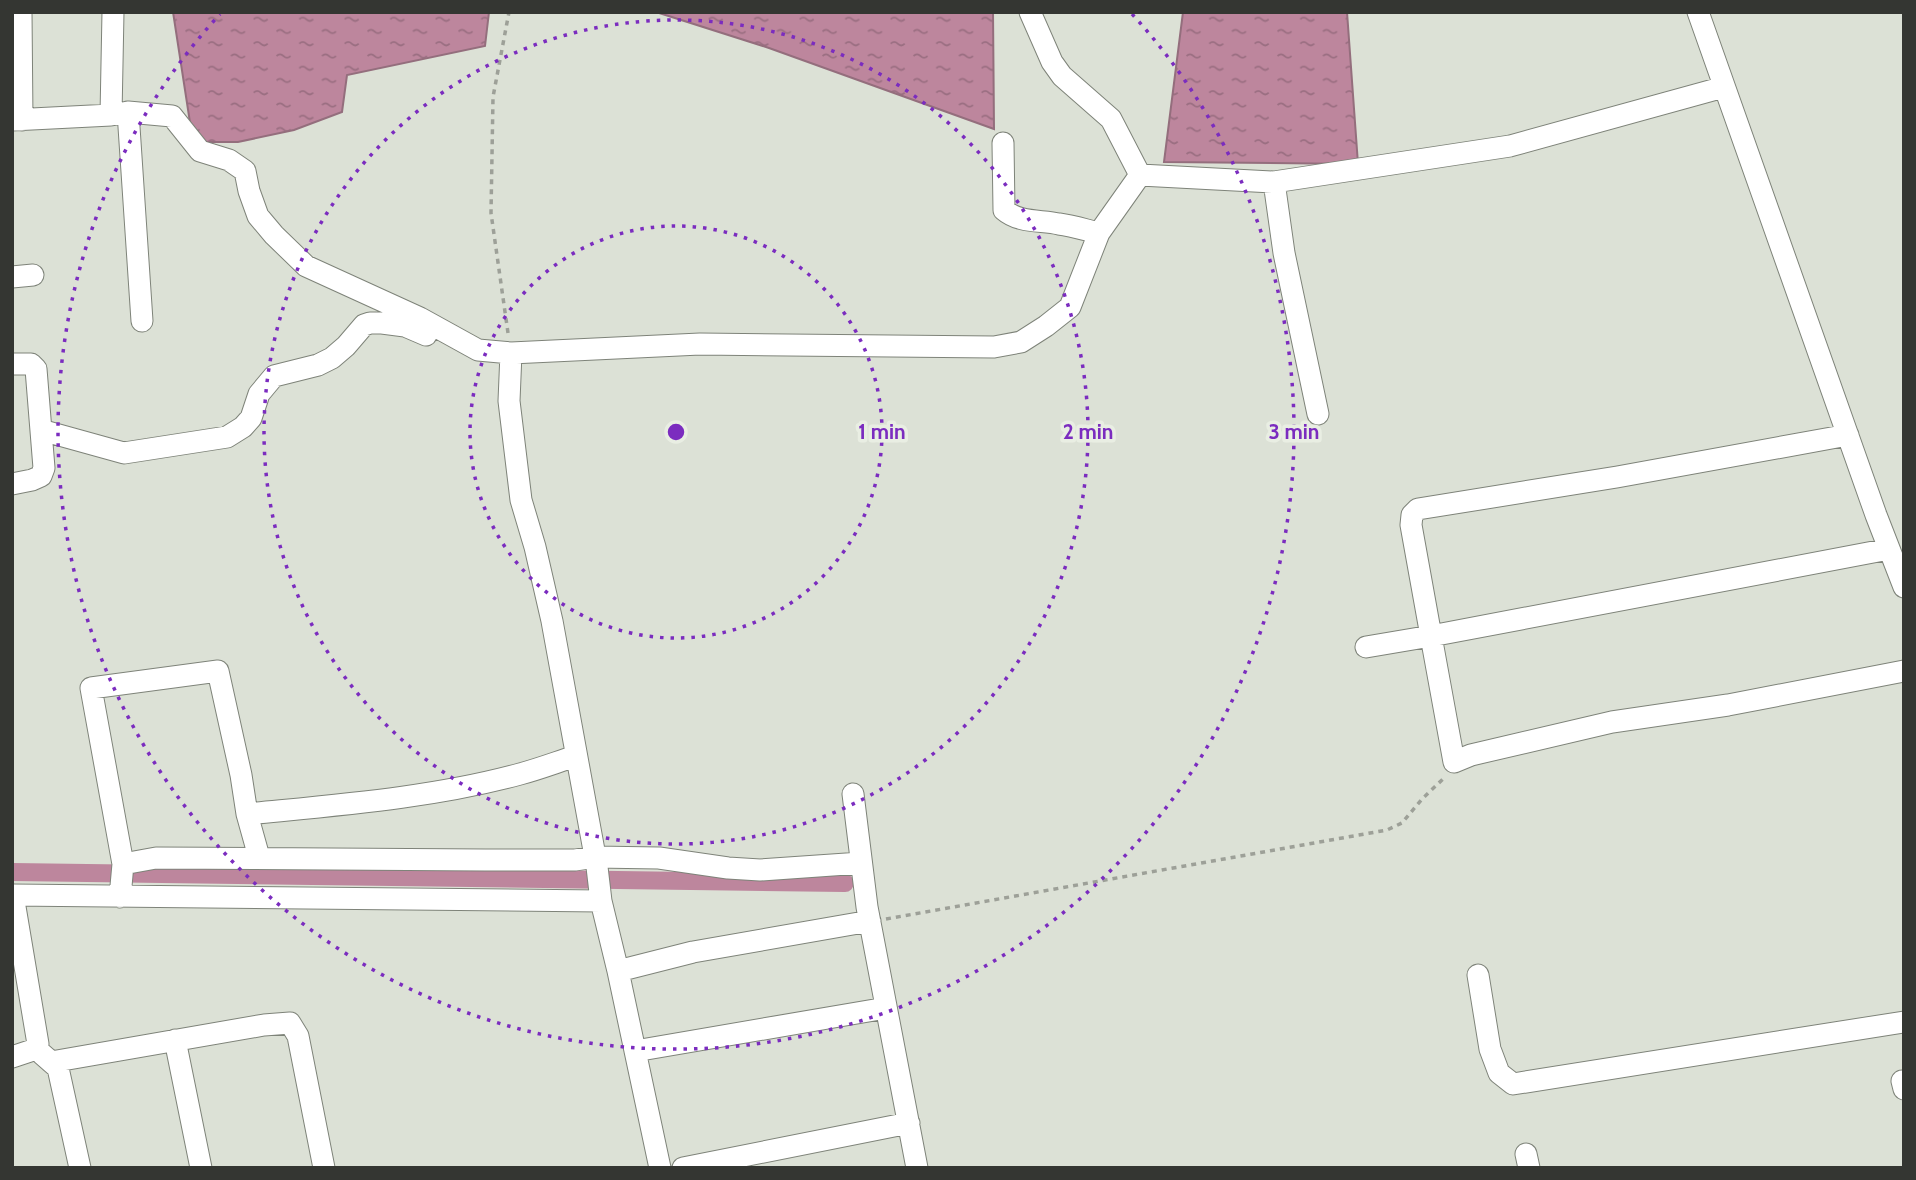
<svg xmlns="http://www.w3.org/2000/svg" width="1916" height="1180" font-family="Cabin,sans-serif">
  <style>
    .water { fill: url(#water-ripples); stroke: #946e7d; stroke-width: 2 }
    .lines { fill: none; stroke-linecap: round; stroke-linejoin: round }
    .canal { stroke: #bd869d; stroke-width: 18 }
    .minor-casing { stroke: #7e8379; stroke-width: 23 }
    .path { stroke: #9da098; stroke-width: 3.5; stroke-dasharray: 5 5; stroke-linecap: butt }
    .minor { stroke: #fff; stroke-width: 21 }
    .ring { fill: none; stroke: #7b2cbf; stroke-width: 3.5; stroke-dasharray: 3.5 7 }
    .centre { fill: #7b2cbf; stroke: #e9eee3; stroke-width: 3.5 }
    .ring-label { font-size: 21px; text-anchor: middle; font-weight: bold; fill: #7b2cbf; stroke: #e9eee3; stroke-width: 7; stroke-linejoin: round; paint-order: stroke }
  </style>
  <defs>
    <pattern id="water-ripples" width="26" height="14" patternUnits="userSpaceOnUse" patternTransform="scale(1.75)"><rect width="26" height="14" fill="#bd869d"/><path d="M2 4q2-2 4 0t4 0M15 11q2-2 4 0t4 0" fill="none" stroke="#9a6e81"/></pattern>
  </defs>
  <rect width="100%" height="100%" fill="#dce1d6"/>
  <!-- water -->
  <path class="water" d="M 173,12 L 489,12 L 485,46 L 347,75 L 342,112 L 294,130 L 238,142 L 193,142 Z
    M 656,12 L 993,12 L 994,129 L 769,48 Z
    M 1183,12 L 1347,12 L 1358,164 L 1164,162 Z"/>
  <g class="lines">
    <!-- canal -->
    <path class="canal" d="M 12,872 L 845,883"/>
    <!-- minor casing -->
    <g class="minor-casing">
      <path id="minor" d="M 21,12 L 22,120
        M 1030,12 L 1052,62 L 1062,76 L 1111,119 L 1140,175
        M 1698,12 L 1876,515 L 1904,587
        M 128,112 L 142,321
        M 111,115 L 113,12
        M 12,120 L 111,115 L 128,112 L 172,116 L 200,151 L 229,160 L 245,171 L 249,191 L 258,216 L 274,235 L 306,266 L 420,318 L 478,350 L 511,353 L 509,401 L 521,500 L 535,547 L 552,621 L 597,867 L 601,901 L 618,971 L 660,1168
        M 1003,143 L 1004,210 C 1019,223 1041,220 1059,224 C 1073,226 1086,230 1099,233
        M 1140,175 L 1274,182 L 1510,146 L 1724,87
        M 1274,182 L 1284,253 L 1318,414
        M 12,277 L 33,275
        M 511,353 L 700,344 L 994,347 L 1021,342 L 1046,326 L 1070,307 L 1099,233 L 1140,175
        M 12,364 L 31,364 L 36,369 L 44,468 L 41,476 L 32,480 L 12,484
        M 41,430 L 124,453 L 227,437 L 243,427 L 251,418 L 259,394 L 274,376 L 318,365 L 332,358 L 346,346 L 364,325 L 370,323 L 382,323 L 405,326 L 426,335
        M 1889,549 L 1431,636 L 1454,762 L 1471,755 L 1612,722 L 1728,705 L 1904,671
        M 1366,647 L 1431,636 L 1411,525 L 1412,515 L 1418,509 L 1617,477 L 1848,435
        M 853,794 L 867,907 L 917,1168
        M 247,814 C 337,805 432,798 520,774 C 539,769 557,762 576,756
        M 123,864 L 91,688 L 218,671 L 241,775 L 247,814 L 259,857
        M 12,895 L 601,901
        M 120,897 L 123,864 L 156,858 L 485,860 L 575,860 L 595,857 L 659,858 L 728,868 L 760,870 L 861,863
        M 618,971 L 693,952 L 870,921
        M 1478,975 L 1490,1049 L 1499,1073 L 1513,1084 L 1904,1022
        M 175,1040 L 201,1168
        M 635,1051 L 886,1008
        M 42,1054 L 58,1068 L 80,1168
        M 12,1057 L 36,1049 L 38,1044 L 13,895
        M 51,1062 L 264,1025 L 290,1023 L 298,1036 L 324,1168
        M 1902,1081 L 1904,1089
        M 1526,1154 L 1529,1168
        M 683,1168 L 909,1123"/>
    </g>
    <!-- path -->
    <path class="path" d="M 508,333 L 491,213 L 493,97 L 509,12
      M 886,919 L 1387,830 L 1402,823 L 1422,799 L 1444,778"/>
    <!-- minor -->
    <use href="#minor" class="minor"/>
  </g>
  <!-- distance rings -->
  <g class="ring">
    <circle cx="676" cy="432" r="206"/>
    <circle cx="676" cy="432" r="412"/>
    <path d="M1132 14A618 618 0 1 1 220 14"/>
  </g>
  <circle cx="676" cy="432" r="10" class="centre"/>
  <g class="ring-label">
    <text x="882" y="439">1 min</text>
    <text x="1088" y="439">2 min</text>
    <text x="1294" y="439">3 min</text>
  </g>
  <!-- border -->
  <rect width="1916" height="1180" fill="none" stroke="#343632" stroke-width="28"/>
</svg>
